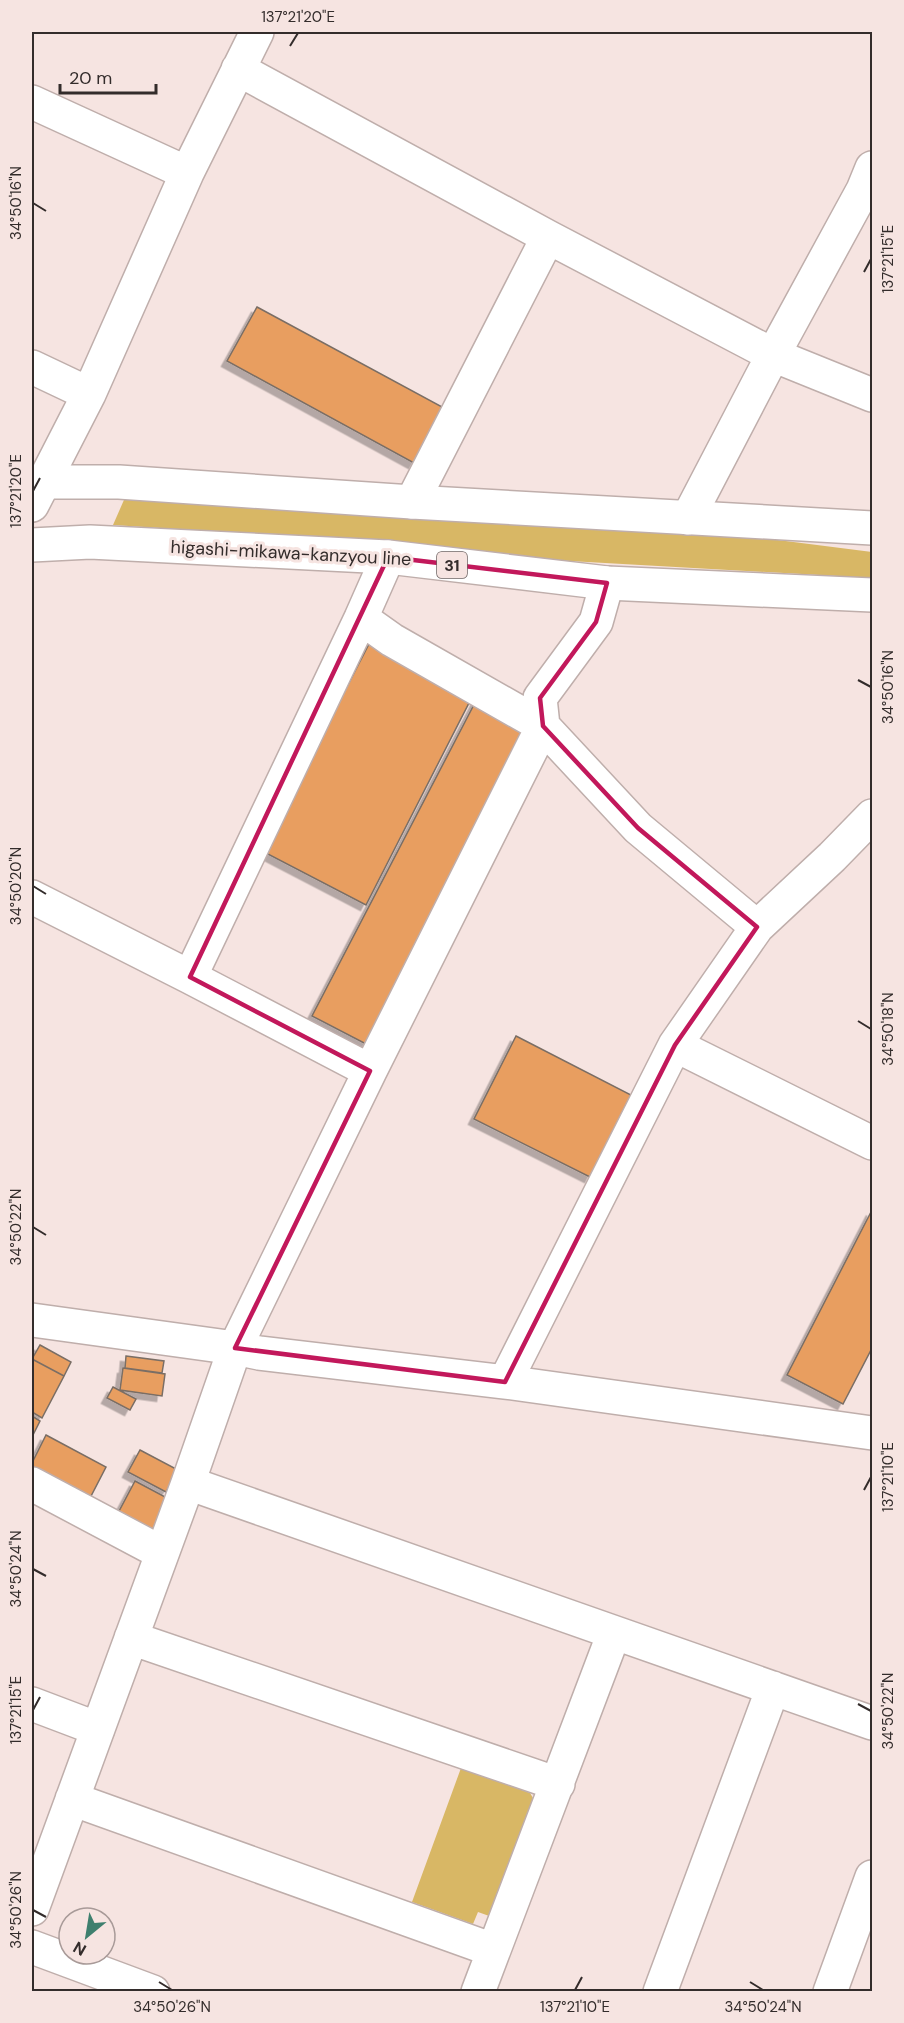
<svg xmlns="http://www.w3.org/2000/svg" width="904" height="2023" font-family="'DM Sans',sans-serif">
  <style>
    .green { fill: #d8b765 }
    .building { fill: #e89e61; stroke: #7a6e65; stroke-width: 1.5; filter: url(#shadow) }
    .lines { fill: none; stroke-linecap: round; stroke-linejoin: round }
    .minor-casing { stroke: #bfaeab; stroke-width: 36 }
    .major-casing { stroke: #bfaeab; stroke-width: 36 }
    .minor { stroke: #fff; stroke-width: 33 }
    .major { stroke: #fff; stroke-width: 33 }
    .marked { fill: none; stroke: #c2185b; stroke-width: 4.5; stroke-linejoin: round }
    .ticks { fill: none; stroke: #332c2b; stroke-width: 2 }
    .labels { text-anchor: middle; stroke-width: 6; stroke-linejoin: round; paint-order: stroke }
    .shield { fill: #f6e4e1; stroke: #6e6362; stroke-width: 1.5 }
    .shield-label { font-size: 16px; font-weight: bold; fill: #332c2b }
    .street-label { font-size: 18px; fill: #332c2b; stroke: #f6e4e1 }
    .neatline { fill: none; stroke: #332c2b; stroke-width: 2 }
    .ticks-label { font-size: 15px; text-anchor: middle; fill: #332c2b }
  </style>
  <defs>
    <filter id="shadow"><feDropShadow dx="-5.5" dy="5.5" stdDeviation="0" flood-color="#0004"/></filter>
  </defs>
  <rect width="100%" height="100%" fill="#f6e4e1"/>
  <!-- green -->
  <path class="green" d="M 127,493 L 682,528 L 872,552 L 872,578 L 372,550 L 252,534 L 113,525 Z
    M 461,1768 L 530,1793 L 536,1803 L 492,1917 L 478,1912 L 473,1924 L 412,1902 Z"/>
  <!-- building -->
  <path class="building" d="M 257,307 L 444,408 L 414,463 L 227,361 Z
    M 369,644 L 472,697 L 366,905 L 262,851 Z
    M 479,695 L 533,723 L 366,1044 L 312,1016 Z
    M 516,1036 L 631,1095 L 590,1177 L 474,1119 Z
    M 872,1210 L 872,1348 L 843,1404 L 787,1375 Z
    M 40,1345 L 71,1362 L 64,1376 L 32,1359 Z
    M 126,1356 L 164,1361 L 162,1373 L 125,1368 Z
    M 32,1359 L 64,1376 L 42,1418 L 32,1412 Z
    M 123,1368 L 165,1374 L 162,1396 L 120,1390 Z
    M 113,1387 L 136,1399 L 130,1410 L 107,1398 Z
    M 32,1416 L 40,1421 L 32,1437 Z
    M 46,1435 L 106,1467 L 89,1500 L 32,1469 L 32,1463 Z
    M 140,1450 L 178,1470 L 166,1492 L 128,1472 Z
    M 135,1481 L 169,1499 L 152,1533 L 117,1515 Z"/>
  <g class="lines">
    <!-- minor casing -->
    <g class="minor-casing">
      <path id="minor" d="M 238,69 L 548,237 L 773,355 L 872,395
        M 32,102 L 187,173
        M 32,367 L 89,394
        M 412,502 L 548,237
        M 32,505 L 89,394 L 187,173 L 257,32
        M 688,518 L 773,355 L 863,190 L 872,168
        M 361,618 L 392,640 L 543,726 L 638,828 L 757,927
        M 32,897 L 190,977 L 370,1071
        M 190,977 L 361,618 L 388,557
        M 675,1045 L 872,1143
        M 32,1320 L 235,1348 L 259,1353 L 505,1382 L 872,1433
        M 505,1382 L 675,1045 L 757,927 L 832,857 L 872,816
        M 188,1483 L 872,1723
        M 32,1484 L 162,1553
        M 131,1638 L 558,1784
        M 32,1704 L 98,1729
        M 72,1799 L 493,1950
        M 32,1909 L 188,1483 L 235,1348 L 370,1071 L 543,726 L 540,698 L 596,622 L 607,583
        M 32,1947 L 153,1992
        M 478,1992 L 614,1633
        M 660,1992 L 773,1688
        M 830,1992 L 872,1877"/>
    </g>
    <!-- major casing -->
    <g class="major-casing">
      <path id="major" d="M 32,482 L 119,482 L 412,502 L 872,528
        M 32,545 L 90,542 L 388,557 L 607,583 L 872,595"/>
    </g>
    <!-- minor -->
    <use href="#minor" class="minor"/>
    <!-- major -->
    <use href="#major" class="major"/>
  </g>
  <!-- marked area -->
  <path class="marked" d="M 388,557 L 607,583 L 596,622 L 540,698 L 543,726 L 638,828 L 757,927 L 675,1045 L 505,1382 L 235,1348 L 370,1071 L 190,977 Z"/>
  <!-- ticks -->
  <path class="ticks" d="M 290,46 L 298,33M 33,203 L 46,211M 864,272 L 871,259M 33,491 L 40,478M 858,680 L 871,687M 33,886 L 46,894M 858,1021 L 871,1029M 33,1227 L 46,1235M 864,1490 L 871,1477M 33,1569 L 46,1576M 858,1704 L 871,1711M 33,1710 L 40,1697M 33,1910 L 46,1917M 159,1982 L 172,1990M 750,1982 L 763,1990M 575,1990 L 582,1977"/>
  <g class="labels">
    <!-- shield labels -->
    <rect class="shield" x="437" y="552" width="30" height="26" rx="4.5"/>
    <g class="shield-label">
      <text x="452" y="571">31</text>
    </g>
    <!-- street labels -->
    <g class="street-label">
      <text transform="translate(291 553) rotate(3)" y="6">higashi-mikawa-kanzyou line</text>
    </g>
  </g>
  <!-- border -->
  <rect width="904" height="2023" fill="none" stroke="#f6e4e1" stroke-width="66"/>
  <!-- north arrow -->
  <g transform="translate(87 1936) rotate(210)"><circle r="28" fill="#f6e4e1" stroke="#a89a98" stroke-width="1.5"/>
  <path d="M0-4.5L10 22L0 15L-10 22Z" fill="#3e7f6e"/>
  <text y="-9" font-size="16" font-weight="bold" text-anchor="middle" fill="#332c2b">N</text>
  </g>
  <!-- scale -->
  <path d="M60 84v9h96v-9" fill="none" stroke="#332c2b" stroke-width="3"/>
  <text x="69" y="84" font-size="18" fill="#332c2b" stroke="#f6e4e1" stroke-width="4.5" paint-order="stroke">20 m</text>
  <rect x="33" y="33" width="838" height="1957" class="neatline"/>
  <g class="ticks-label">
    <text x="298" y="22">137°21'20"E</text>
    <text transform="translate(16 203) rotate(-90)" y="5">34°50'16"N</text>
    <text transform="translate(888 259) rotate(-90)" y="5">137°21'15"E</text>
    <text transform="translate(16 491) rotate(-90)" y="5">137°21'20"E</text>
    <text transform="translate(888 687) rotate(-90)" y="5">34°50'16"N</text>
    <text transform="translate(16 886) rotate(-90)" y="5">34°50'20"N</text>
    <text transform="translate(888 1029) rotate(-90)" y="5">34°50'18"N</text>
    <text transform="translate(16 1227) rotate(-90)" y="5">34°50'22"N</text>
    <text transform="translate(888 1477) rotate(-90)" y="5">137°21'10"E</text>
    <text transform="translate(16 1569) rotate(-90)" y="5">34°50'24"N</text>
    <text transform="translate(16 1710) rotate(-90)" y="5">137°21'15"E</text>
    <text transform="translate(888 1711) rotate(-90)" y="5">34°50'22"N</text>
    <text transform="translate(16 1910) rotate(-90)" y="5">34°50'26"N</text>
    <text x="172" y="2012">34°50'26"N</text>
    <text x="575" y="2012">137°21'10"E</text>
    <text x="763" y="2012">34°50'24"N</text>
  </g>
</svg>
